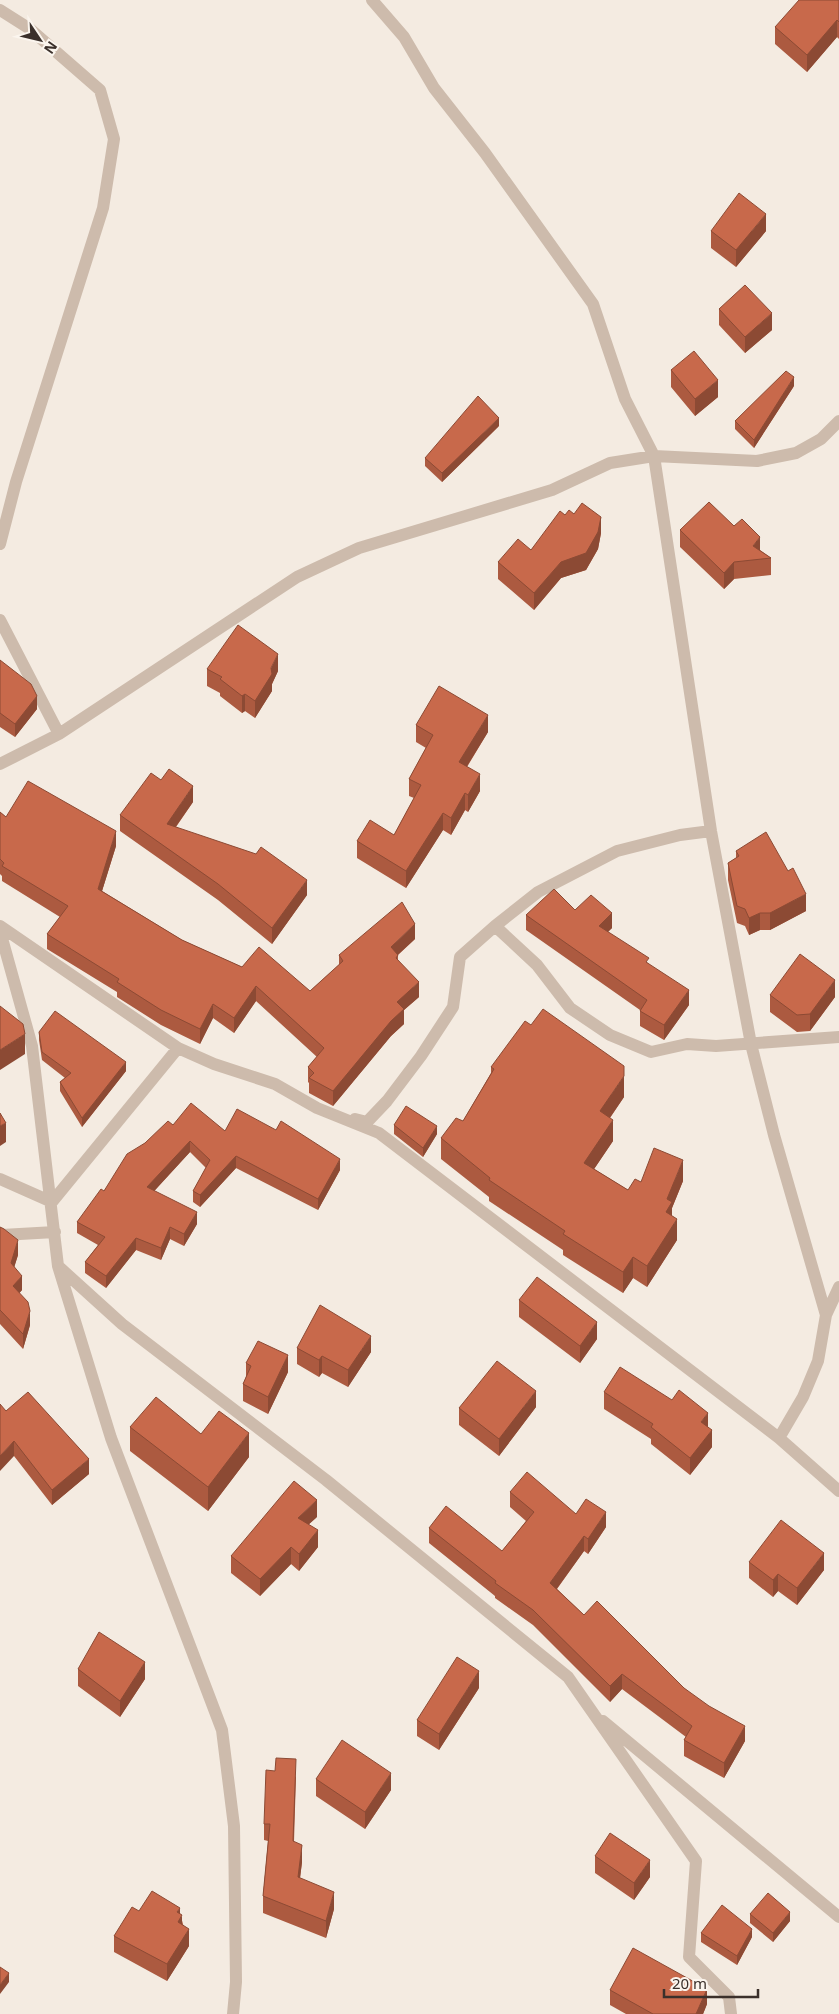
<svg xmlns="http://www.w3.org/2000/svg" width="839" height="2014" font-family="'Noto Sans',sans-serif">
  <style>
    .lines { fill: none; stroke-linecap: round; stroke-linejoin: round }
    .minor { stroke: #cdbbac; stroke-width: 12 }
    .wall { fill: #ac5a40 }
    .shaded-wall { fill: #8c4a34 }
    .building { fill: #c8694b; stroke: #8c4a34 }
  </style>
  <rect width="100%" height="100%" fill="#f4ebe1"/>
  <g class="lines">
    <!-- minor -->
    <path class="minor" d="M 372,0 L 404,37 L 434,88 L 485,153 L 593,304 L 625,399 L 654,456 L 711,831 L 751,1044 L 774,1135 L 826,1315 L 818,1361 L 803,1397 L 779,1438
      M 0,10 L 30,29 L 100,90 L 114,139 L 103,208 L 16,482 L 0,544
      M 0,620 L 59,734 L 53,737
      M 0,764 L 59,734 L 297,577 L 359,548 L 552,490 L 610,463 L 654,456 L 757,461 L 796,453 L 821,439 L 839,421
      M 0,926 L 178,1048 L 214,1064 L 275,1084 L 317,1108 L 379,1133 L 779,1438 L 839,1491
      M 495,926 L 537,965 L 570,1008 L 610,1035 L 651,1052 L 687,1044 L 716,1046 L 839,1037
      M 0,931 L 32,1046 L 58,1266 L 111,1438 L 222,1730 L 234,1826 L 236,1982 L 233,2014
      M 355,1119 L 367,1122 L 387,1101 L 421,1056 L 453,1007 L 460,957 L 495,926 L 538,892 L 617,851 L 680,835 L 711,831
      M 0,1179 L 52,1202 L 178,1048
      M 0,1233 L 2,1235 L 55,1232
      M 58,1266 L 122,1324 L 326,1480 L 568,1677 L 696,1861 L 689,1957 L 729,1997 L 731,2014
      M 826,1315 L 839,1287
      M 603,1721 L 839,1917"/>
  </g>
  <!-- wall -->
  <path class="wall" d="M 839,0 L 839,39 L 837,37 L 807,72 L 775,44 L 775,27 Z
    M 711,231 L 766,231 L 736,267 L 711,248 Z
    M 719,309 L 772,330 L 745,353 L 719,325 Z
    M 671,370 L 718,397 L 695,416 L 671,387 Z
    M 794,386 L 754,448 L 735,429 L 735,421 Z
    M 499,426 L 442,482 L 425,466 L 425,458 Z
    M 565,515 L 601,533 L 598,549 L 586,570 L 561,578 L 534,610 L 498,579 L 498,562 L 531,550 Z
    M 680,530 L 760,550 L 771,558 L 771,575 L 734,579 L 724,589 L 680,547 Z
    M 0,660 L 37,709 L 15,737 L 0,727 Z
    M 207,669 L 278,671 L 272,684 L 272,691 L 255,718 L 245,711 L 242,713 L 220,696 L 220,693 L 207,686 Z
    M 416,725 L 488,732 L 467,767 L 480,791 L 468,812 L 465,810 L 451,835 L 443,830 L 406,888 L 357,858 L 357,841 L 394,835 L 414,798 L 409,796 L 409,779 L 426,748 L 416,742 Z
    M 193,802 L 176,827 L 307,895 L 272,944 L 218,900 L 120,831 L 120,815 Z
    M 0,812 L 6,817 L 116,846 L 102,891 L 182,940 L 242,967 L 310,991 L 339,965 L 339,955 L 415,939 L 398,955 L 398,960 L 419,997 L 404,1010 L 404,1024 L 391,1036 L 333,1106 L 309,1093 L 309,1083 L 308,1082 L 308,1067 L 317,1057 L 256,1001 L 234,1033 L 213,1018 L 200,1044 L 161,1025 L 117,997 L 117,992 L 47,949 L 47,934 L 60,917 L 2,881 L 2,876 L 0,874 Z
    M 736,851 L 806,911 L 770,930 L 760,930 L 749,935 L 745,926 L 737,923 L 728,880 L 728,863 L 736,858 Z
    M 575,910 L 612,928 L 608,932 L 649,964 L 689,1005 L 664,1040 L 640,1026 L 640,1010 L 526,930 L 526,915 Z
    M 770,995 L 835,997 L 810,1031 L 797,1032 L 770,1012 Z
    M 39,1032 L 126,1071 L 82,1127 L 60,1091 L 60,1082 L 65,1078 L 42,1060 L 39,1040 Z
    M 491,1067 L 624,1097 L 610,1118 L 613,1141 L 594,1169 L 628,1190 L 641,1182 L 683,1181 L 672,1208 L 672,1216 L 677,1240 L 647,1287 L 633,1278 L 623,1293 L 563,1255 L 563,1250 L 489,1201 L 489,1197 L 441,1159 L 441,1138 L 463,1121 L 491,1073 Z
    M 173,1125 L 225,1131 L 340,1170 L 318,1210 L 236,1168 L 200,1207 L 193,1202 L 193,1191 L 206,1168 L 190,1152 L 154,1191 L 197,1224 L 184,1246 L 170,1239 L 161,1260 L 136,1250 L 106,1288 L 85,1273 L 85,1262 L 98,1245 L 77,1233 L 77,1222 L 145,1143 Z
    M 394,1125 L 437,1134 L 423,1157 L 394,1134 Z
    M 0,1227 L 18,1255 L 14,1267 L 22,1290 L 19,1293 L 30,1325 L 23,1349 L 0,1324 Z
    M 519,1300 L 597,1339 L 580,1363 L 519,1317 Z
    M 297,1348 L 371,1352 L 348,1387 L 322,1373 L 319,1377 L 297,1364 Z
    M 246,1363 L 288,1372 L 268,1414 L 243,1401 L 243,1384 L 246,1377 Z
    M 604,1392 L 708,1427 L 712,1447 L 690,1475 L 651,1444 L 651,1439 L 604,1409 Z
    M 536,1407 L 499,1456 L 459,1425 L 459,1408 Z
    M 6,1411 L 89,1474 L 52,1505 L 14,1456 Z
    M 130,1427 L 201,1434 L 249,1457 L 208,1511 L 130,1451 Z
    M 510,1492 L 576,1514 L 606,1527 L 588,1554 L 584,1551 L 557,1589 L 584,1615 L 684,1688 L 745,1741 L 724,1778 L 684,1756 L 684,1740 L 686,1737 L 622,1689 L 610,1702 L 533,1625 L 495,1598 L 495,1596 L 429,1543 L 429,1528 L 502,1551 L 526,1521 L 510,1507 Z
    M 317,1517 L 309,1524 L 318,1547 L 299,1571 L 291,1564 L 260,1596 L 231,1573 L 231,1556 Z
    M 749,1562 L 824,1570 L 797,1605 L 778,1591 L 773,1597 L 749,1578 Z
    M 78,1669 L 145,1679 L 120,1717 L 78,1686 Z
    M 479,1688 L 439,1750 L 417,1736 L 417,1720 Z
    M 296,1776 L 294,1842 L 302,1862 L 300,1878 L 334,1909 L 326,1938 L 263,1913 L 263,1896 L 268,1841 L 264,1840 L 264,1824 Z
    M 316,1779 L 391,1790 L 365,1829 L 316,1796 Z
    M 595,1856 L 650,1877 L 634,1900 L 595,1873 Z
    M 139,1911 L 180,1913 L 189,1946 L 167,1981 L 114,1952 L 114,1936 Z
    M 750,1914 L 790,1921 L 773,1942 L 750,1923 Z
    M 701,1933 L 752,1937 L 737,1965 L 701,1942 Z
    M 610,1990 L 707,2004 L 703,2014 L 626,2014 L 610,2005 Z"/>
  <!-- shaded-wall -->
  <path class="shaded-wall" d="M 837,20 L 837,37 L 807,72 L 807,55 Z
    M 766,214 L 766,231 L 736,267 L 736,250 Z
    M 772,313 L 772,330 L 745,353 L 745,337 Z
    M 794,377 L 794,386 L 754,448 L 754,440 Z
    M 718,380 L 718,397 L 695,416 L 695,399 Z
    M 499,418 L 499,426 L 442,482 L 442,473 Z
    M 601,517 L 601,533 L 598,549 L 586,570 L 561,578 L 534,610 L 534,593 Z
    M 760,537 L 760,554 L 753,546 Z
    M 734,562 L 734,579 L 724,589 L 724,573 Z
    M 278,654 L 278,671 L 272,684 L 272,691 L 255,718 L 255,701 Z
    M 245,694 L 245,711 L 242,713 L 242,696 Z
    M 37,696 L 37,709 L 15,737 L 15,724 Z
    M 488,715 L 488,732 L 459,779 L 459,762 Z
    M 480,774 L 480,791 L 468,812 L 468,795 Z
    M 193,786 L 193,802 L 167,839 L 167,824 Z
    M 465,793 L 465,810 L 451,835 L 451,818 Z
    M 443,813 L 443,830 L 406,888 L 406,871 Z
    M 116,831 L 116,846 L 98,904 L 98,889 Z
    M 307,880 L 307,895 L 272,944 L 272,928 Z
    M 806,894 L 806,911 L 770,930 L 770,913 Z
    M 612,913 L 612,928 L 599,940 L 599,926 Z
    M 760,913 L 760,930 L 749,935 L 749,918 Z
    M 415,924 L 415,939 L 391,961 L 391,947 Z
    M 835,980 L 835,997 L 810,1031 L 810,1014 Z
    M 419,982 L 419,997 L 404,1010 L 404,1024 L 391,1036 L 333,1106 L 333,1091 L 397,1002 Z
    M 256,986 L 256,1001 L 234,1033 L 234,1018 Z
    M 689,990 L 689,1005 L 664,1040 L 664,1025 Z
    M 213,1004 L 213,1018 L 200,1044 L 200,1029 Z
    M 25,1034 L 25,1054 L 0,1070 L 0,1050 Z
    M 126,1062 L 126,1071 L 82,1127 L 82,1118 Z
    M 624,1076 L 624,1097 L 600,1132 L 600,1111 Z
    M 613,1120 L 613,1141 L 584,1184 L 584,1163 Z
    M 6,1123 L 6,1142 L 0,1146 L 0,1126 Z
    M 437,1126 L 437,1134 L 423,1157 L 423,1148 Z
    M 190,1141 L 190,1152 L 147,1199 L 147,1187 Z
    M 236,1156 L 236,1168 L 200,1207 L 200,1195 Z
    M 340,1159 L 340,1170 L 318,1210 L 318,1199 Z
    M 683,1160 L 683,1181 L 672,1208 L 672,1223 L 666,1212 L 667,1199 Z
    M 197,1212 L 197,1224 L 184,1246 L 184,1234 Z
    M 677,1219 L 677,1240 L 647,1287 L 647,1266 Z
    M 170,1227 L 170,1239 L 161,1260 L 161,1248 Z
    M 136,1238 L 136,1250 L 106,1288 L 106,1276 Z
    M 18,1240 L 18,1255 L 11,1278 L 11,1263 Z
    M 633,1257 L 633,1278 L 623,1293 L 623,1272 Z
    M 22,1276 L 22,1290 L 13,1301 L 13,1286 Z
    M 30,1311 L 30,1325 L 23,1349 L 23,1334 Z
    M 597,1322 L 597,1339 L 580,1363 L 580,1346 Z
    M 371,1336 L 371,1352 L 348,1387 L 348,1370 Z
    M 288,1355 L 288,1372 L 268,1414 L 268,1397 Z
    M 322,1356 L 322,1373 L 319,1377 L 319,1360 Z
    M 536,1391 L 536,1407 L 499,1456 L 499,1439 Z
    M 708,1413 L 708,1429 L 701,1422 Z
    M 712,1430 L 712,1447 L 690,1475 L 690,1458 Z
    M 249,1433 L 249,1457 L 208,1511 L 208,1487 Z
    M 14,1441 L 14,1456 L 0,1471 L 0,1456 Z
    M 89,1459 L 89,1474 L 52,1505 L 52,1490 Z
    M 317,1500 L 317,1517 L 298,1534 L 298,1518 Z
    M 606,1512 L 606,1527 L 588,1554 L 588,1539 Z
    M 318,1530 L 318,1547 L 299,1571 L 299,1554 Z
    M 584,1536 L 584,1551 L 550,1598 L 550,1583 Z
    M 291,1547 L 291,1564 L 260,1596 L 260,1579 Z
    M 824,1553 L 824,1570 L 797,1605 L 797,1588 Z
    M 778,1574 L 778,1591 L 773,1597 L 773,1580 Z
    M 145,1662 L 145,1679 L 120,1717 L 120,1701 Z
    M 479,1671 L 479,1688 L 439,1750 L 439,1734 Z
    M 622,1674 L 622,1689 L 610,1702 L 610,1686 Z
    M 745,1726 L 745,1741 L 724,1778 L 724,1763 Z
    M 391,1773 L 391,1790 L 365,1829 L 365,1812 Z
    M 302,1845 L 302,1862 L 298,1894 L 298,1877 Z
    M 650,1860 L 650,1877 L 634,1900 L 634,1883 Z
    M 334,1892 L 334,1909 L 326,1938 L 326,1921 Z
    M 180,1908 L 180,1920 L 182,1915 L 182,1932 L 178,1939 L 177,1912 Z
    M 790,1912 L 790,1921 L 773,1942 L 773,1933 Z
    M 189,1929 L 189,1946 L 167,1981 L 167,1964 Z
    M 752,1929 L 752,1937 L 737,1965 L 737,1956 Z
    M 9,1973 L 9,1982 L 0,1994 L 0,1985 Z
    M 707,1989 L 707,2004 L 703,2014 L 696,2014 Z"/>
  <!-- building -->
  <path class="building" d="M 799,0 L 839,0 L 839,22 L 837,20 L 807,55 L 775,27 Z
    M 739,193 L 766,214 L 736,250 L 711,231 Z
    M 745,285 L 772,313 L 745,337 L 719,309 Z
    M 694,351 L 718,380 L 695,399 L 671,370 Z
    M 786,371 L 794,377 L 754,440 L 735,421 Z
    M 478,396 L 499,418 L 442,473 L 425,458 Z
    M 709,502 L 734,526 L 742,519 L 760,537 L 753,546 L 771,558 L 734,562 L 724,573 L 680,530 Z
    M 582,503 L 601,517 L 598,532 L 586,553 L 561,562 L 534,593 L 498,562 L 518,539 L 531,550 L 560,511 L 565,515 L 569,510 L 574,514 Z
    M 238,625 L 278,654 L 271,668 L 272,674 L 255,701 L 245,694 L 242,696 L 220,679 L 222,677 L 207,669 Z
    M 0,660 L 31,684 L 37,696 L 15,724 L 0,713 Z
    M 439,686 L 488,715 L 459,762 L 480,774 L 468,795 L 465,793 L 451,818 L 443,813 L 406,871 L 357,841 L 370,820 L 394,835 L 421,785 L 409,779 L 433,735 L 416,725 Z
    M 169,769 L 193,786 L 167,824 L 256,854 L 261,847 L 307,880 L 272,928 L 218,884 L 120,815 L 151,773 L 161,780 Z
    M 28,781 L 116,831 L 98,889 L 182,940 L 242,967 L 259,947 L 310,991 L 343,961 L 339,955 L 402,902 L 415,924 L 391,947 L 398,955 L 396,958 L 419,982 L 397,1002 L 404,1009 L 391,1021 L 333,1091 L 309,1078 L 314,1073 L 308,1067 L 324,1048 L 256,986 L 234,1018 L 213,1004 L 200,1029 L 161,1010 L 117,982 L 119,979 L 47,934 L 68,906 L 2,866 L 4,863 L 0,859 L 0,812 L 6,817 Z
    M 766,832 L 788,871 L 793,868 L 806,894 L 770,913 L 760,913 L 749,918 L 745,909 L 737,906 L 728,863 L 739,856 L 736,851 Z
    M 554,889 L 575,910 L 591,895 L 612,913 L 599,926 L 649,958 L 646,962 L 689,990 L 664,1025 L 640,1011 L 647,1000 L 526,915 Z
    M 800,954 L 835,980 L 810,1014 L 797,1015 L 770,995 Z
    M 0,1006 L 23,1024 L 25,1034 L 0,1050 Z
    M 543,1009 L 624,1066 L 624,1076 L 600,1111 L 613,1120 L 584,1163 L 628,1190 L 635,1179 L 641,1182 L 654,1148 L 683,1160 L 667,1199 L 672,1202 L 666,1212 L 677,1219 L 647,1266 L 633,1257 L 623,1272 L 563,1234 L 565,1231 L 489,1180 L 490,1178 L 441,1138 L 456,1118 L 463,1121 L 494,1069 L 491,1067 L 525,1021 L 531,1025 Z
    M 55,1011 L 126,1062 L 82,1118 L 60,1082 L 71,1073 L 42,1052 L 39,1032 Z
    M 191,1103 L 225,1131 L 237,1109 L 276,1130 L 281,1121 L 340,1159 L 318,1199 L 236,1156 L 200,1195 L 193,1191 L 210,1160 L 190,1141 L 147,1187 L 197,1212 L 184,1234 L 170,1227 L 161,1248 L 136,1238 L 106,1276 L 85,1262 L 105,1237 L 77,1222 L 101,1189 L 104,1191 L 127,1154 L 145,1143 L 168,1121 L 173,1125 Z
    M 406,1106 L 437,1126 L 423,1148 L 394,1125 Z
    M 0,1113 L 6,1123 L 0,1126 Z
    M 0,1227 L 4,1229 L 18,1240 L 11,1263 L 22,1276 L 13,1286 L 28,1302 L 30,1311 L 23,1334 L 0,1310 Z
    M 537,1277 L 597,1322 L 580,1346 L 519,1300 Z
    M 320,1305 L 371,1336 L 348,1370 L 322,1356 L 319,1360 L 297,1348 Z
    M 258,1341 L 288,1355 L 268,1397 L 243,1384 L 251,1366 L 246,1363 Z
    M 497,1361 L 536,1391 L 499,1439 L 459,1408 Z
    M 620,1367 L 672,1400 L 679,1390 L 708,1413 L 701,1422 L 712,1430 L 690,1458 L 651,1427 L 653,1424 L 604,1392 Z
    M 28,1392 L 89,1459 L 52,1490 L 14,1441 L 0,1456 L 0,1404 L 6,1411 Z
    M 156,1397 L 201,1434 L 219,1411 L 249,1433 L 208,1487 L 130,1427 Z
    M 527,1472 L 576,1514 L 586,1499 L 606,1512 L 588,1539 L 584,1536 L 550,1583 L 584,1615 L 597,1601 L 684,1688 L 709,1706 L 745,1726 L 724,1763 L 684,1740 L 692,1726 L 622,1674 L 610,1686 L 533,1610 L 495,1583 L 496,1581 L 429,1528 L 446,1506 L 502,1551 L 534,1512 L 510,1492 Z
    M 294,1481 L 317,1500 L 298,1518 L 318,1530 L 299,1554 L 291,1547 L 260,1579 L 231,1556 Z
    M 781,1520 L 824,1553 L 797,1588 L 778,1574 L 773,1580 L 749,1562 Z
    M 99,1632 L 145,1662 L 120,1701 L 78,1669 Z
    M 457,1657 L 479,1671 L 439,1734 L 417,1720 Z
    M 342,1740 L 391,1773 L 365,1812 L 316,1779 Z
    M 276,1758 L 296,1759 L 293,1841 L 302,1845 L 298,1877 L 334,1892 L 326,1921 L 263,1896 L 270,1824 L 264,1824 L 266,1770 L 275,1771 Z
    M 610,1833 L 650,1860 L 634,1883 L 595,1856 Z
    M 152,1891 L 180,1908 L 177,1912 L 182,1915 L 178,1922 L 189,1929 L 167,1964 L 114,1936 L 132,1907 L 139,1911 Z
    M 768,1893 L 790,1912 L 773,1933 L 750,1914 Z
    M 722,1905 L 752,1929 L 737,1956 L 701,1933 Z
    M 633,1948 L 707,1989 L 696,2014 L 653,2014 L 610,1990 Z
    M 0,1967 L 9,1973 L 0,1985 Z"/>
  <!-- north arrow -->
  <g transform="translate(40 40) rotate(125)" stroke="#fbf5ee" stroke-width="4" paint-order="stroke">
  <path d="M0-4L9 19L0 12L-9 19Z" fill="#3b302b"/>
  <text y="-8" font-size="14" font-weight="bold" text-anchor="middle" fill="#3b302b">N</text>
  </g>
  <!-- scale -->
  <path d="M664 1989v8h94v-8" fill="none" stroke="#3b302b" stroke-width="2.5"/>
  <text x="672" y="1989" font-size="15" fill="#3b302b" stroke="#fbf5ee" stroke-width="4" paint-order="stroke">20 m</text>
</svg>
